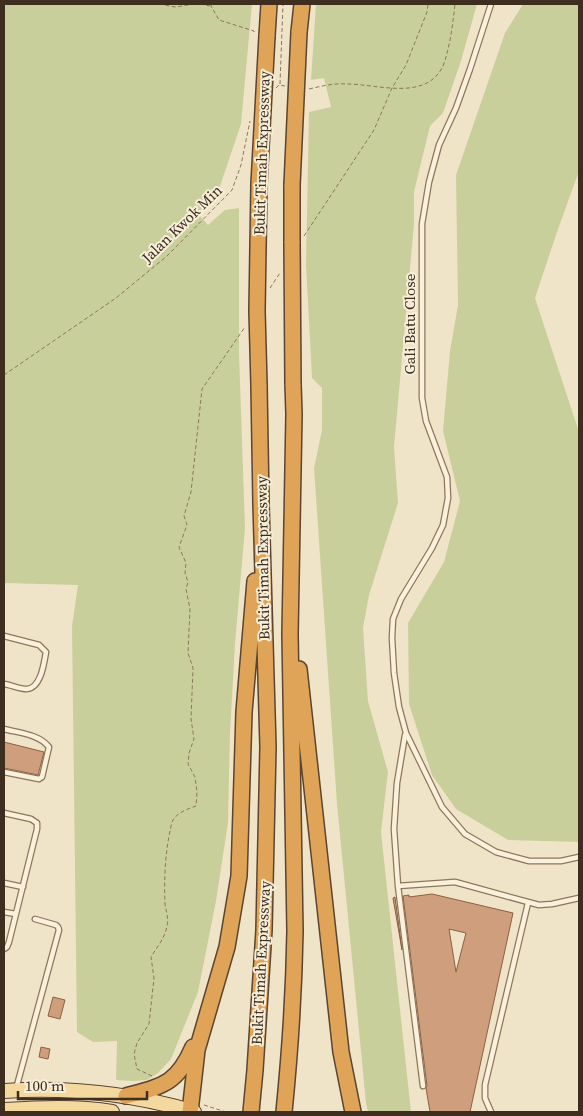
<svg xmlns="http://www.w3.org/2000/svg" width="583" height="1116" font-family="'Source Serif 4',serif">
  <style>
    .green { fill: #c9cf9b }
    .building { fill: #cf9f7d; stroke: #8d5f41; fill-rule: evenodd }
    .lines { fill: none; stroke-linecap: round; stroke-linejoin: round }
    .lane-casing { stroke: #8d765c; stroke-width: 7 }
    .primary-casing { stroke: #5b4430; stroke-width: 16 }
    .highway-casing { stroke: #5b4430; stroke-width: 18 }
    .path { stroke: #8d765c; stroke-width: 1; stroke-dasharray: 4 2.5; stroke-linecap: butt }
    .lane { stroke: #faf1dc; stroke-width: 4.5 }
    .primary { stroke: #f3d9a0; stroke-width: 14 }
    .highway { stroke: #e0a458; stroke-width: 15 }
    .highway-bridge-casing { stroke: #5b4430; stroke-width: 18; stroke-linecap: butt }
    .highway-bridge { stroke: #e0a458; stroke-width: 15 }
    .labels { text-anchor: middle; stroke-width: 4; stroke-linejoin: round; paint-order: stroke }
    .street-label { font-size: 15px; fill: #3d2e20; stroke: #f7eed8 }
  </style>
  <rect width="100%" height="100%" fill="#f0e4c8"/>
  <!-- green -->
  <path class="green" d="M 4,4 L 252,4 L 241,124 L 218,192 L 198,214 L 208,225 L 225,210 L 239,208 L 239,353 L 245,528 L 235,644 L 230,733 L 228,823 L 216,901 L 198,992 L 171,1059 L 158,1073 L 147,1080 L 134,1081 L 116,1080 L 117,1041 L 93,1042 L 77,1032 L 72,626 L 78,585 L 4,583 Z
    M 316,4 L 477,4 L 461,61 L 443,113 L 430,126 L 414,192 L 414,224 L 394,447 L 398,503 L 369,595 L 363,628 L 368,701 L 388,772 L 381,832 L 411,1112 L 368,1112 L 366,1103 L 337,804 L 314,468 L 322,430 L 322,388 L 312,378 L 306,265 L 309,112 L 331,107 L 324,78 L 311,80 Z
    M 523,4 L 579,4 L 579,171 L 557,232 L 535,298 L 579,432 L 579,842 L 508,840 L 456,809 L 432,775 L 409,704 L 408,623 L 444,562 L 460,501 L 443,431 L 450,351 L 458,305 L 456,175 L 505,33 Z"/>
  <!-- building -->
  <path class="building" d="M 4,742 L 44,752 L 38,775 L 4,768 Z
    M 432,894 L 513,913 L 470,1112 L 430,1112 L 426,1088 L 427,1086 L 403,896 L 409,895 L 409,897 ZM 449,929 L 466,933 L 456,972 Z
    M 395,897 L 402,950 L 393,898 Z
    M 53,997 L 65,1000 L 60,1019 L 48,1016 Z
    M 41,1047 L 50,1049 L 48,1059 L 39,1057 Z"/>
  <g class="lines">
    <!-- lane casing -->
    <g class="lane-casing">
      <path id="lane" d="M 491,4 L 470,69 L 456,108 L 439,145 L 429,182 L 422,224 L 422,398 L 426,421 L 447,477 L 448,498 L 443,525 L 432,548 L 401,599 L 393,619 L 392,638 L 394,673 L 399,707 L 406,733 L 442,807 L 465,834 L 496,852 L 529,861 L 561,861 L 579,857
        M 4,636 L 39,645 L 46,652 C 44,663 41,688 27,689 C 20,689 11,685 4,684
        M 4,729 C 19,733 39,734 49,747 L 42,777 L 39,779 L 4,772
        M 405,735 L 397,783 L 394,829 L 398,886 L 423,1086
        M 4,813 L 31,819 L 37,823 L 37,829 L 9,942 L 7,947 L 4,949
        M 4,883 L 23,887
        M 398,886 L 455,882 L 539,905 L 552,904 L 579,898
        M 4,912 L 16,914
        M 16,1089 L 59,930 L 58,927 L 56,925 L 35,919
        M 491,1112 L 485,1098 L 485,1085 L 528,903"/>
    </g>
    <!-- primary casing -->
    <g class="primary-casing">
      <path id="primary" d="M 4,1091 C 67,1087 133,1094 194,1112
        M 4,1110 C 38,1108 78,1106 112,1112"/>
    </g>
    <!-- highway casing -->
    <g class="highway-casing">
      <path id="highway" d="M 299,32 L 302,4
        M 267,36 L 269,4
        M 292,185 L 292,243
        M 299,669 L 341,1052 L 353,1112
        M 126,1096 C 163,1086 177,1084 193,1047
        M 190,1112 L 197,1050 L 227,947 L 239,876 L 244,712 L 255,581
        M 251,1112 L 255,1070 L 264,930 L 268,747 L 261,504 L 259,385
        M 284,1112 C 290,1052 294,991 295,931 L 290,634 L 294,414 L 293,384"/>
    </g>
    <!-- path -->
    <path class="path" d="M 159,4 L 175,7 L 194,4
      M 200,4 L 210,6
      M 211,4 L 211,6 L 219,20 L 254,31 L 254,32
      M 280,84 L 283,4
      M 276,88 L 279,85 L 285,86
      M 309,89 C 322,86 334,83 347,84 C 377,84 424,101 442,68 C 444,65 445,60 446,57 C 451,39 453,22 455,4
      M 304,236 L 374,130 L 392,88 L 406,65 L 427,12 L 428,4
      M 270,288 L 280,273
      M 4,375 L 116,298 L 167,256 L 232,190 L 241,165 L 250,121
      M 152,1076 L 137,1069 L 134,1054 L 137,1043 L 149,1024 L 154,978 L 151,957 C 157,947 165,938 167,926 C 169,918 166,912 165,904 C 164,879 165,855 170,831 C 171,828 171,823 173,820 C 178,812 188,809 196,806 L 197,792 L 195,777 L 188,764 L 189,753 L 194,739 L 191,719 L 193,668 L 188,653 L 190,609 L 186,589 L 188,582 L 185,573 L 186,563 L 179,547 L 187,525 L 184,516 L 191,492 L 202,389 L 245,327
      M 204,1105 L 226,1112"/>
    <!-- lane -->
    <use href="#lane" class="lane"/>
    <!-- primary -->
    <use href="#primary" class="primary"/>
    <!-- highway -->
    <use href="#highway" class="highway"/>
    <!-- highway-bridge casing -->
    <g class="highway-bridge-casing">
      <path id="highway-bridge" d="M 292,185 L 299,32
        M 292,243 L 293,384
        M 259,385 L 257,311 L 259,184 L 267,36"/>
    </g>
    <!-- highway-bridge -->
    <use href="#highway-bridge" class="highway-bridge"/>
  </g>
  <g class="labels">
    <!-- street labels -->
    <g class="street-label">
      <text transform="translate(262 153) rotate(-88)" y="5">Bukit Timah Expressway</text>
      <text transform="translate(182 224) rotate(-44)" y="5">Jalan Kwok Min</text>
      <text transform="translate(410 324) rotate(-90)" y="5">Gali Batu Close</text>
      <text transform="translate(263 558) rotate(-91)" y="5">Bukit Timah Expressway</text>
      <text transform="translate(261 963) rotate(-87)" y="5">Bukit Timah Expressway</text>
    </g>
  </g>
  <!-- border -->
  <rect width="583" height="1116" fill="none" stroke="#3d2e20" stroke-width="10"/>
  <!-- scale -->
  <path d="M18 1091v8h129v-8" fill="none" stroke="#3d2e20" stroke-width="2.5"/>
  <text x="25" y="1091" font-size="15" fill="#3d2e20" stroke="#f7eed8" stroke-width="4" paint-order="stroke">100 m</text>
</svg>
